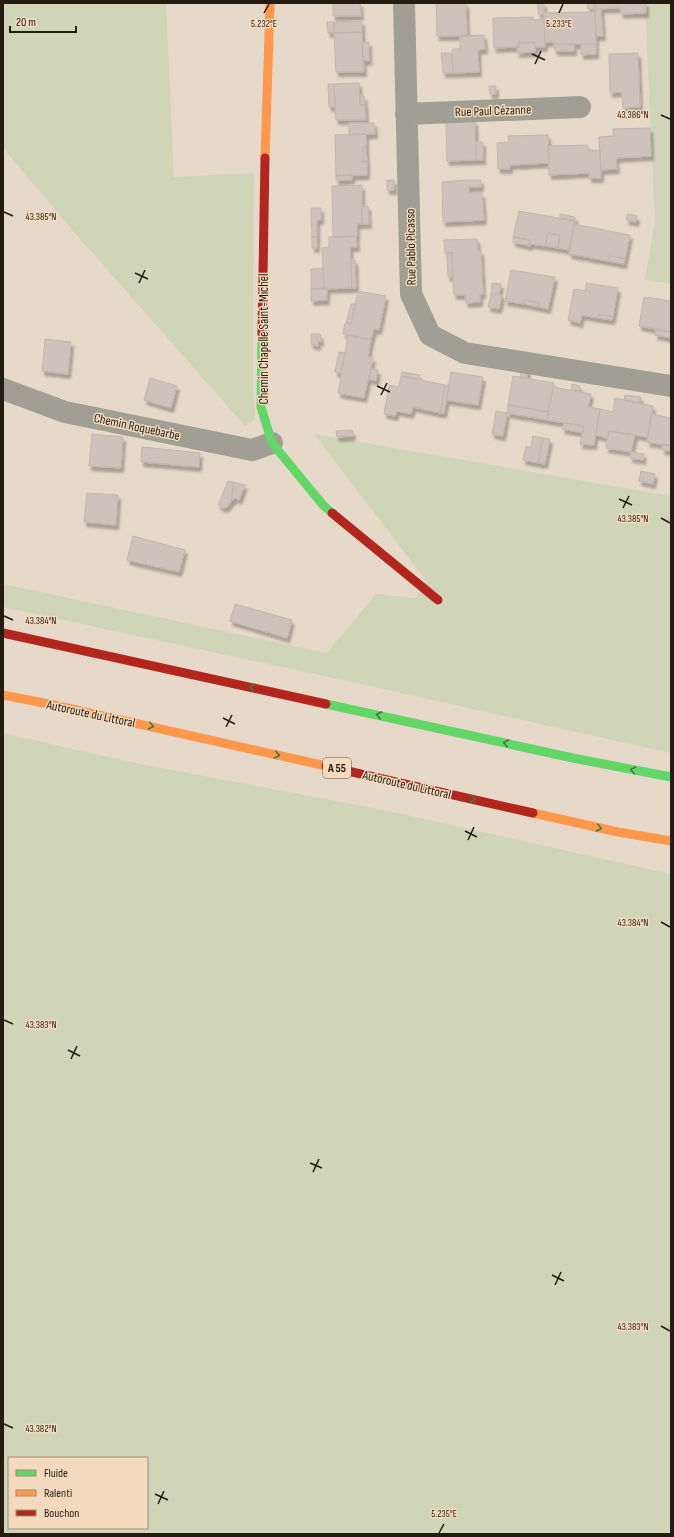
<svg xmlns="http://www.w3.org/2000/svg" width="674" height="1537" font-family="'Sofia Sans Condensed',sans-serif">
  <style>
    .green { fill: #d0d5b8; fill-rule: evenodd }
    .building { fill: #cfc2ba; stroke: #c2b5ad; filter: url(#shadow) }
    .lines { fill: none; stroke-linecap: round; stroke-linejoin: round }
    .street { stroke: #a19e94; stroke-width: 22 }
    .fast { stroke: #63d668; stroke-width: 9 }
    .slow { stroke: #ff974d; stroke-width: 9 }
    .jam { stroke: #b3261e; stroke-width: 9 }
    .oneway { stroke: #44793c }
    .ticks { fill: none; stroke: #241c11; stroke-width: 1.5 }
    .labels { text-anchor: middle; stroke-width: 3; stroke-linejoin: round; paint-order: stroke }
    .shield { fill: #f3dabe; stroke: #625545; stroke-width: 1 }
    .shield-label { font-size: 12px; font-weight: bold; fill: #241c11 }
    .street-label { font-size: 13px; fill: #241c11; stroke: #f3dabe }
    .ticks-label { font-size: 10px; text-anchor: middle; fill: #241c11; stroke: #f3dabe; stroke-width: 3; stroke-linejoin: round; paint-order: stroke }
  </style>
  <defs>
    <filter id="shadow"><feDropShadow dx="2.5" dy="4.5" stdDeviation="1" flood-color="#0004"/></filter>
  </defs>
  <rect width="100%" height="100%" fill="#e7d9ca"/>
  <!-- green -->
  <path class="green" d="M 3,3 L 166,3 L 174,177 L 254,173 L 253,382 L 255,419 L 245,426 L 74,232 L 3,148 Z
    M 645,3 L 671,3 L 671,284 L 645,280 L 655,221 Z
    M 314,434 L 671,496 L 671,753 L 361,684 L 3,607 L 3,584 L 327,653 L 376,594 L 415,598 L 427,582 Z
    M 3,733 L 135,763 L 389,811 L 671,874 L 671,1534 L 3,1534 ZM 9,1458 L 147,1458 L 147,1528 L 9,1528 Z"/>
  <!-- building -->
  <path class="building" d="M 333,3 L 360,3 L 361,16 L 333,16 Z
    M 436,3 L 466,3 L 467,36 L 437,36 Z
    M 537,3 L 544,3 L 544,14 L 539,15 Z
    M 587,3 L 594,3 L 595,9 L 588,9 Z
    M 594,3 L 646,3 L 646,13 L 621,14 L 620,8 L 595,9 Z
    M 595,9 L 601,9 L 603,36 L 596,36 Z
    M 595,12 L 596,44 L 554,44 L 554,42 L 545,42 L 544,13 Z
    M 533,17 L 534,20 L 544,19 L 545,47 L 535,47 L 534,42 L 518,43 L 519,47 L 494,48 L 493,18 Z
    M 362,21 L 362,32 L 334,33 L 334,22 Z
    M 327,22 L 334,22 L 334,33 L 328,33 Z
    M 362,32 L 364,72 L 336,72 L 334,33 Z
    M 484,35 L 485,49 L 478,50 L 479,72 L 453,73 L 452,49 L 460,49 L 460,36 Z
    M 369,42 L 369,61 L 363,60 L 362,43 Z
    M 534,42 L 535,52 L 517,53 L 518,43 Z
    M 554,44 L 574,44 L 574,51 L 555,51 Z
    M 581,44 L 596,44 L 596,54 L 581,55 Z
    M 441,53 L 452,53 L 453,73 L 443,73 Z
    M 638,53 L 640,107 L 623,108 L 622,92 L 610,93 L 609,54 Z
    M 359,83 L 360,105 L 365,105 L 366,120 L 336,120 L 334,84 Z
    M 328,84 L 334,84 L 335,107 L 329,107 Z
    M 489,86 L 496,86 L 496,94 L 490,94 Z
    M 360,96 L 364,96 L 365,105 L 360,105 Z
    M 446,121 L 475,121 L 476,160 L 447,161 Z
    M 349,123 L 374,123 L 375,134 L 349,135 Z
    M 650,128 L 651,156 L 616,158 L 617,169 L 601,170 L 599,137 L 614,136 L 613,129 Z
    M 366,134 L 366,147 L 363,147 L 363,162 L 367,162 L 367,175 L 336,176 L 335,135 Z
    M 548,135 L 549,163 L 510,165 L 510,169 L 498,169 L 497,143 L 509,142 L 508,136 Z
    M 476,142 L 483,142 L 483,160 L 476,160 Z
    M 588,145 L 588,151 L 600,150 L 601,178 L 589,178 L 589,173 L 549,175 L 548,146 Z
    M 363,147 L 366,147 L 367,162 L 363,162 Z
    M 352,175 L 352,180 L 336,180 L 336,176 Z
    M 387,180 L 394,180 L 394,190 L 387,190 Z
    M 466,180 L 481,180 L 481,187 L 469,187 L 469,193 L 482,193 L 484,220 L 443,222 L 442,182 Z
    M 362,185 L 362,224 L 357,224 L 357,236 L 333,237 L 332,186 Z
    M 362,206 L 368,206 L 369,224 L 362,224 Z
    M 311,208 L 321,208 L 321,220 L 317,220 L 317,237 L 312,237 Z
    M 519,211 L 575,221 L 569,250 L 558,248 L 560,235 L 548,233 L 545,246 L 530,244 L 530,240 L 513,237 Z
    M 560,214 L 575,217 L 575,221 L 560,218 Z
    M 628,214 L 637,216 L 636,222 L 626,220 Z
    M 574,224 L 630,235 L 625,259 L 609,256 L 608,261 L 569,254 Z
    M 548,233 L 560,235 L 558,248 L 545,246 Z
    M 356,236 L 357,247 L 350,247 L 352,288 L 324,289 L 322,248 L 329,247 L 329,237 Z
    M 312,237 L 317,237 L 317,248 L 312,248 Z
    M 513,237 L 530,240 L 530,246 L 513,242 Z
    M 477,239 L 478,251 L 481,251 L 483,294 L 480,294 L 480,302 L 466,303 L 465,295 L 454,295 L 452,253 L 445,253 L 444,240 Z
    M 447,253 L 452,253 L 453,277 L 448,277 Z
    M 609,256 L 625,259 L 624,264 L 608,261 Z
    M 351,260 L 355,260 L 356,288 L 352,288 Z
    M 323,268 L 324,289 L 311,289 L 311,269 Z
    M 511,270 L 555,277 L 548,309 L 539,307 L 539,303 L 525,300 L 524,304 L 505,301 Z
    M 492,283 L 501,284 L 499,295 L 491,294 Z
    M 586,283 L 618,288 L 613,317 L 599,314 L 598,318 L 582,315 L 580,323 L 568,320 L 574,289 L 585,291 Z
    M 327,288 L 327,300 L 311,301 L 311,289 Z
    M 358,291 L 386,296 L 379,330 L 374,329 L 371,340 L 343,334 L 345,323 L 351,324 Z
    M 491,294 L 502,295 L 499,309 L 488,307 Z
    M 644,297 L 671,301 L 671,332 L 639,326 Z
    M 525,300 L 539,303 L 539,307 L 524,304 Z
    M 351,304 L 355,304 L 351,324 L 346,323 Z
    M 599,314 L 613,317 L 612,320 L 598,318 Z
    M 656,330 L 671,332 L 671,338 L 655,335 Z
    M 311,334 L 320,334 L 321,342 L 318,341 L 318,346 L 311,344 Z
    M 348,335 L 371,340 L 368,357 L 373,358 L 364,398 L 338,393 Z
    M 45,339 L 71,342 L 68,374 L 42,371 Z
    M 339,352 L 345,353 L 341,373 L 335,372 Z
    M 371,369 L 378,370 L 376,381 L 369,379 Z
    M 522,369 L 528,370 L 527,379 L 520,377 Z
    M 402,372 L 420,375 L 419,380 L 401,376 Z
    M 451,372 L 483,377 L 478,405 L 446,400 Z
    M 401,376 L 445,385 L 440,413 L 413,407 L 411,414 L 397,411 L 395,416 L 384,414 L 389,385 L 399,387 Z
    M 513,376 L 554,383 L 548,412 L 508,405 Z
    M 150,378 L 177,386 L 171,408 L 144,400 Z
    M 572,384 L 580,386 L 579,391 L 571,390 Z
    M 445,385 L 449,386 L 444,413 L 440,413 Z
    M 553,387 L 591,394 L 588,407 L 600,409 L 594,445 L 580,444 L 584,426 L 547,420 Z
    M 625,395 L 641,397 L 639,403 L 624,400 Z
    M 615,398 L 653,406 L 647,437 L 609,431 L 607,438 L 596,435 L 600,409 L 613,412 Z
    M 508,405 L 548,412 L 547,420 L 507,413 Z
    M 496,411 L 507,413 L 503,436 L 492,434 Z
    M 652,414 L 671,418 L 671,446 L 647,442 Z
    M 564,423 L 584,426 L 583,433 L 562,429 Z
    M 352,430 L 353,436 L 337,437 L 336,431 Z
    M 609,431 L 635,435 L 631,452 L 606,448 Z
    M 92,434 L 123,437 L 121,468 L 89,466 Z
    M 533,436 L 543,438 L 538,463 L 523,460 L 526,446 L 531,447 Z
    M 543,438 L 550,439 L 545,464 L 538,463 Z
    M 663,444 L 671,446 L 671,451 L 662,450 Z
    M 142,447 L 200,453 L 199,467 L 141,462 Z
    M 631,452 L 644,454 L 643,460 L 630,458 Z
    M 641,471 L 655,474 L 653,484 L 639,481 Z
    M 228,481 L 234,482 L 231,502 L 227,507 L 223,508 L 218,505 Z
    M 234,482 L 245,485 L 239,500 L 235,498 L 231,502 Z
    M 87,493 L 118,495 L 116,525 L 84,522 Z
    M 133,536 L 185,550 L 179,572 L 127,560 Z
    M 235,604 L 292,620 L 287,638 L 230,621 Z"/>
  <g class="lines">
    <!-- street -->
    <path class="street" d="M 404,3 L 411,294 L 430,335 L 465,353 L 671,386
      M 406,114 L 580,107
      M 3,389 L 65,412 L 252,450 L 272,443"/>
    <!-- fast -->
    <path class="fast" d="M 262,333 L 261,407 L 272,443 L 323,505 L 332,513
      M 326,704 L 573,758 L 671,777"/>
    <!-- slow -->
    <path class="slow" d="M 265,158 L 270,3
      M 3,695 L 54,705 L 326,766
      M 533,813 L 618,832 L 671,841"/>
    <!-- jam -->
    <path class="jam" d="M 262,333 L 265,158
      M 332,513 L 438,600
      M 3,633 L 326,704
      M 326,766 L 533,813"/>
  </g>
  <!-- one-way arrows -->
  <defs><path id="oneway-chevron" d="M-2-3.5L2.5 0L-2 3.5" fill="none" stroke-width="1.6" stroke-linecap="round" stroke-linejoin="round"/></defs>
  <g class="oneway">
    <use href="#oneway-chevron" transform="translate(252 687) rotate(-168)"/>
    <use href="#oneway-chevron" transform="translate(379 715) rotate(-168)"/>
    <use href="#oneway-chevron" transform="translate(151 726) rotate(13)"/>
    <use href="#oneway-chevron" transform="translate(506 743) rotate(-168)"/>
    <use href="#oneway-chevron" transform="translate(277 755) rotate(13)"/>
    <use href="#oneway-chevron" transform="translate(633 770) rotate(-169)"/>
    <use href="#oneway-chevron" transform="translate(473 799) rotate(13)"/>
    <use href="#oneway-chevron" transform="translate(599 828) rotate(13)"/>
  </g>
  <!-- ticks -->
  <path class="ticks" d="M 264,13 L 269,4M 559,13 L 563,4M 532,54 L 545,60M 535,64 L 541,51M 661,115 L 670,119M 4,212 L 13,216M 135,273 L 148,279M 139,283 L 145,270M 377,386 L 390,392M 381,395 L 387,383M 619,499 L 632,505M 623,508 L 629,496M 661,518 L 670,523M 4,616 L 13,620M 223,718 L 235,724M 226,727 L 232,715M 465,831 L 477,837M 468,840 L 474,827M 661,922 L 670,927M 4,1020 L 13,1024M 68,1050 L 80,1056M 71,1059 L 77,1046M 310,1163 L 322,1168M 313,1172 L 319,1159M 552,1275 L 564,1281M 555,1285 L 561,1272M 661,1326 L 670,1331M 4,1424 L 13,1428M 155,1494 L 168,1500M 158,1504 L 164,1491M 439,1533 L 444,1524"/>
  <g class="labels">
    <!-- shield labels -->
    <rect class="shield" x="323" y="758" width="28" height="20" rx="3"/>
    <g class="shield-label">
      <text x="337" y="772">A 55</text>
    </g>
    <!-- street labels -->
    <g class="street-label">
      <text transform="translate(493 110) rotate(-2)" y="5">Rue Paul Cézanne</text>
      <text transform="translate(410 247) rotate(-91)" y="5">Rue Pablo Picasso</text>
      <text transform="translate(263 339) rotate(-90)" y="5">Chemin Chapelle Saint-Michel</text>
      <text transform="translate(137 426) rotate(12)" y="5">Chemin Roquebarbe</text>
      <text transform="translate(91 713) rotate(12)" y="5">Autoroute du Littoral</text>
      <text transform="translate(407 784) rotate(13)" y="5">Autoroute du Littoral</text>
    </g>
  </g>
  <g class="ticks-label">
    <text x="264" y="27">5.232°E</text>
    <text x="559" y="27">5.233°E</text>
    <text x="633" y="118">43.386°N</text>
    <text x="41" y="220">43.385°N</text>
    <text x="633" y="522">43.385°N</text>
    <text x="41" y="624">43.384°N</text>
    <text x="633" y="926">43.384°N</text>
    <text x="41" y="1028">43.383°N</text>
    <text x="633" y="1330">43.383°N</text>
    <text x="41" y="1432">43.382°N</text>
    <text x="444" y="1517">5.235°E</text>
  </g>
  <!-- border -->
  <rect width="674" height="1537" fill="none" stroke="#241c11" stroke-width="8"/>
  <!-- legend -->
  <rect x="8" y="1457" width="140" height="72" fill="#f3dabe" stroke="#a08e79"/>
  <rect x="16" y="1470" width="20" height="6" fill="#63d668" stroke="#a08e79"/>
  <text x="44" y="1477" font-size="12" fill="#241c11">Fluide</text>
  <rect x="16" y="1490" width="20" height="6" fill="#ff974d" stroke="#a08e79"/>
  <text x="44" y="1497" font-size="12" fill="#241c11">Ralenti</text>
  <rect x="16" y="1510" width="20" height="6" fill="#b3261e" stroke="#a08e79"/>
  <text x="44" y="1517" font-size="12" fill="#241c11">Bouchon</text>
  <!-- scale -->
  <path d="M10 26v6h66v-6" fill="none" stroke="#241c11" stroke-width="2"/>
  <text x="16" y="26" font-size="12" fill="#241c11" stroke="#f3dabe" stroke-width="3" paint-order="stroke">20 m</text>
</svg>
